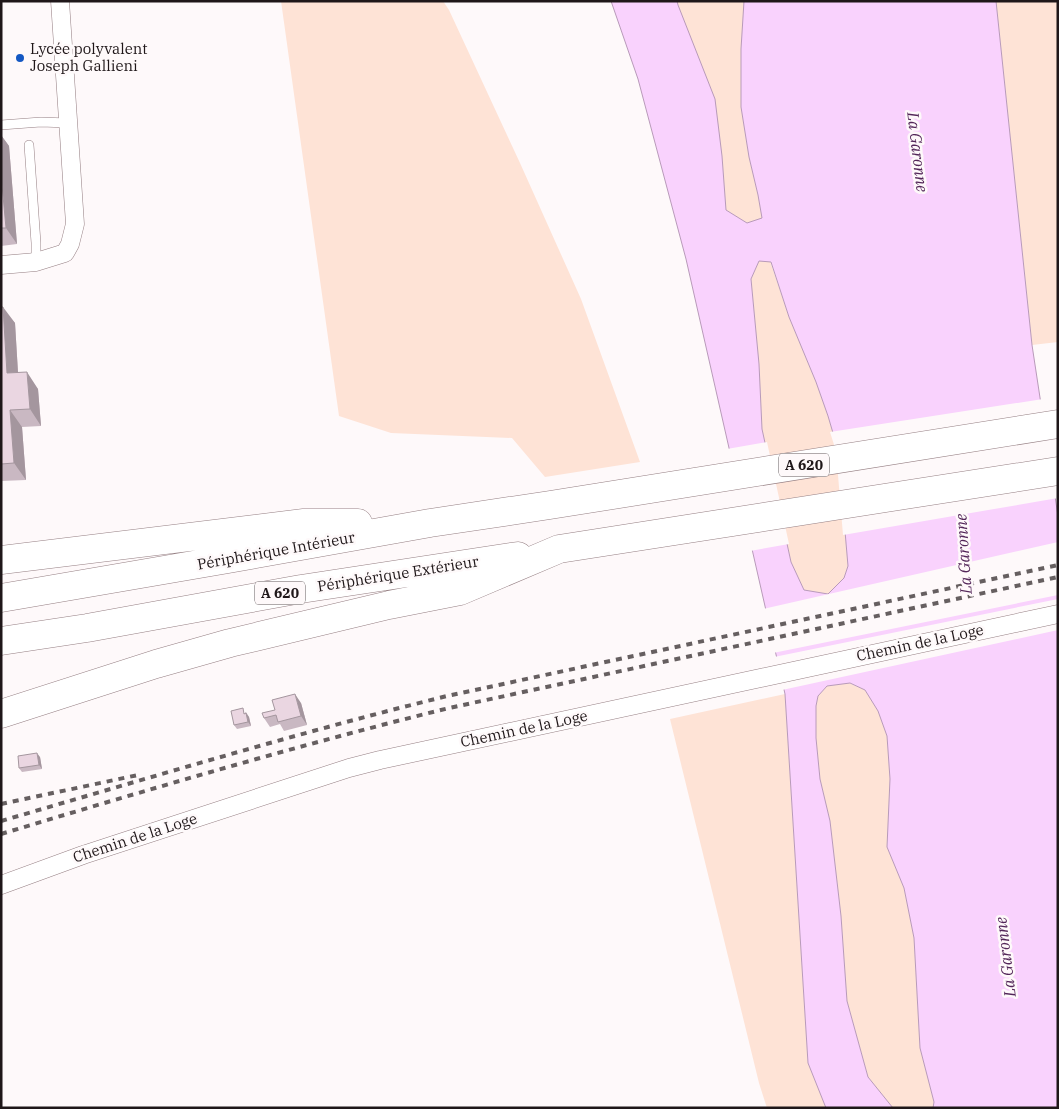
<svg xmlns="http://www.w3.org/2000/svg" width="1059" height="1109" font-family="'IBM Plex Serif',serif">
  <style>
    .green { fill: #fee3d6 }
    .water { fill: #f9d2fd; stroke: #b89ab9; fill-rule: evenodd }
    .pier { fill: #fef9fa }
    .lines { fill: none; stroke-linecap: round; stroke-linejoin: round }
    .service-casing { stroke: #957f83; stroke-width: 10 }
    .minor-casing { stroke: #957f83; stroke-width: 19 }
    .motorway-casing { stroke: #957f83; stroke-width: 29 }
    .service { stroke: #fff; stroke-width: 9 }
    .minor { stroke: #fff; stroke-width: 18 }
    .motorway { stroke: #fff; stroke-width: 28 }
    .rail { stroke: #665f60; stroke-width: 4; stroke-dasharray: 6 6; stroke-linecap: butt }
    .wall { fill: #c9b8c2 }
    .shaded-wall { fill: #a4969e }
    .building { fill: #ead6e1; stroke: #a4969e }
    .poi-dot { fill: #1458c3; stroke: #fef9fa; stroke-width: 2 }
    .labels { text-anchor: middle; stroke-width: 5; stroke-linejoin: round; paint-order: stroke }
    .shield { fill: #fef9fa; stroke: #625b5c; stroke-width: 1 }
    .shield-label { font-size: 14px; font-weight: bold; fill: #1f1719 }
    .poi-label { font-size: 15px; fill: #1f1719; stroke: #fef9fa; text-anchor: start }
    .street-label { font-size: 15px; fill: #1f1719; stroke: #fef9fa }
    .water-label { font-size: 16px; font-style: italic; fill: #532659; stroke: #fef9fa }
  </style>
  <rect width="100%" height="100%" fill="#fef9fa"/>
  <!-- green -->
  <path class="green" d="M 281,1 L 443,1 L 449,10 L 520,163 L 581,299 L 640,462 L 545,477 L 512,438 L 391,433 L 339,416 Z
    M 677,1 L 744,1 L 741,49 L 741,107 L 749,157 L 758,195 L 763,219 L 747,223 L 726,210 L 722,156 Z
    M 996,1 L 1058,1 L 1058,342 L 1032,345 Z
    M 759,261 L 770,261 L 789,317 L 816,382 L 828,416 L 838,450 L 848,566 L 844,578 L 828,594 L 804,590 L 791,562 L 762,429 L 759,364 L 751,279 Z
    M 849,683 L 865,690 L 878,711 L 887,736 L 890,779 L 887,847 L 904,888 L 914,938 L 920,1048 L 934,1102 L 933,1108 L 893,1108 L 868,1077 L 847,1001 L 841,916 L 830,821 L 820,779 L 816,738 L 816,706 L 818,696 L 827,686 Z
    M 785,694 L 808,1063 L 826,1108 L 767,1108 L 759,1083 L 670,719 Z"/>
  <!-- water -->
  <path class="water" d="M 611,1 L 677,1 L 678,5 L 715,99 L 722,156 L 726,210 L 747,223 L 762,218 L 758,195 L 749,157 L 741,107 L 741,49 L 744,1 L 996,1 L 1032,345 L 1058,516 L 1058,1108 L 933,1108 L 934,1102 L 920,1048 L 914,938 L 904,888 L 887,847 L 890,779 L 887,736 L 878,711 L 865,690 L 850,683 L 827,686 L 818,696 L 816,706 L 816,738 L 820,779 L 830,821 L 841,916 L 847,1001 L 868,1077 L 893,1108 L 826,1108 L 808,1063 L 785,694 L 686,259 L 638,79 ZM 759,261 L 771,262 L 789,317 L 816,382 L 828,416 L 838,450 L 848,566 L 844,578 L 828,594 L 804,590 L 791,562 L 762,429 L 759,364 L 751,279 Z"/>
  <!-- pier -->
  <path class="pier" d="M 1043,399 L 1058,498 L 843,535 L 836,451 L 830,432 Z
    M 767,442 L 789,544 L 750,551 L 727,449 Z
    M 1058,542 L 1058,595 L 773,653 L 763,609 Z
    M 1058,599 L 1058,630 L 782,690 L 774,657 Z"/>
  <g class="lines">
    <!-- service casing -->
    <g class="service-casing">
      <path id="service" d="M 1,125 L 41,122 L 68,123
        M 29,145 L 36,243 L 36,262"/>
    </g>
    <!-- minor casing -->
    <g class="minor-casing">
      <path id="minor" d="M 1,265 L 36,262 L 65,253 L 70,244 L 75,224 L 60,1
        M 1,885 L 83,855 L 349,768 L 380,760 L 1058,614"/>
    </g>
    <!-- motorway casing -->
    <g class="motorway-casing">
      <path id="motorway" d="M 1,560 L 304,523 L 358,523
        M 1,598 L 228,559 L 430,523 L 550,505 L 1058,424
        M 1,641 L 87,628 L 301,589 L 518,556
        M 1,714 L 156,664 L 230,643 L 389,605 L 460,591 L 559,549 L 1058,471"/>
    </g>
    <!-- service -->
    <use href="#service" class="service"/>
    <!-- minor -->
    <use href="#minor" class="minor"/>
    <!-- motorway -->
    <use href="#motorway" class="motorway"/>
    <!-- rail -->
    <path class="rail" d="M 1,804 L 138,775
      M 1,821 C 149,778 297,733 447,696 L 1058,565
      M 1,834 C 150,789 299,745 449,708 L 1058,577"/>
  </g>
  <!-- wall -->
  <path class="wall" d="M 1,135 L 9,146 L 17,244 L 1,246 Z
    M 1,307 L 15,323 L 18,372 L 38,389 L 41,426 L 22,427 L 26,480 L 1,481 Z
    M 301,703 L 307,725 L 284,731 L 280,724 L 270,727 L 264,718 Z
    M 246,712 L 249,717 L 251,726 L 237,729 L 234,725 Z
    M 40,757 L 42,769 L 22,772 L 19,768 Z"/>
  <!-- shaded-wall -->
  <path class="shaded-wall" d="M 1,135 L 9,146 L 17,244 L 6,228 L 1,174 Z
    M 3,307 L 15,323 L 19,390 L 7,373 Z
    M 27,372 L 38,389 L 41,426 L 30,409 Z
    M 10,410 L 22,427 L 26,480 L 14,463 Z
    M 295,694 L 301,703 L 307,725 L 301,716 Z
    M 246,713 L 249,717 L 251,726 L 248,722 Z
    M 37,753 L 40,757 L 42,769 L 39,765 Z"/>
  <!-- building -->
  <path class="building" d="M 1,174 L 6,228 L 1,228 Z
    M 1,307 L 3,307 L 7,373 L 27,372 L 30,409 L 10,410 L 14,463 L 1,464 Z
    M 295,694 L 301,716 L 278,722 L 276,715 L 264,718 L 262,713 L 275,710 L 272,700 Z
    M 243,708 L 244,714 L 246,713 L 248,722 L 234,725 L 231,711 Z
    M 37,753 L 39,765 L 19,768 L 18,756 Z"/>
  <!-- markers -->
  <circle class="poi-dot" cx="20" cy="58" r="5"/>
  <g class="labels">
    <!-- shield labels -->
    <g class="shield">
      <rect x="779" y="453.5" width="50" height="23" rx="4"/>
      <rect x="255" y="581.5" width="50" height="23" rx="4"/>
    </g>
    <g class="shield-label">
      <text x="804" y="470">A 620</text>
      <text x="280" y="598">A 620</text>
    </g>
    <!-- poi labels -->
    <g class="poi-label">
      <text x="30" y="54">Lycée polyvalent<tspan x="30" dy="17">Joseph Gallieni</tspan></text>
    </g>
    <!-- street labels -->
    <g class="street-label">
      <text transform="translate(276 551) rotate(-10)" y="5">Périphérique Intérieur</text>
      <text transform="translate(398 574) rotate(-9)" y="5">Périphérique Extérieur</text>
      <text transform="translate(920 643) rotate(-12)" y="5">Chemin de la Loge</text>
      <text transform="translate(524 729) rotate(-12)" y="5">Chemin de la Loge</text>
      <text transform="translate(135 838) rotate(-18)" y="5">Chemin de la Loge</text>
    </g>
    <!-- water labels -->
    <g class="water-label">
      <text transform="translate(918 152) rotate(83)" y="6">La Garonne</text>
      <text transform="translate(963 554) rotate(-94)" y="6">La Garonne</text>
      <text transform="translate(1005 957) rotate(-97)" y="6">La Garonne</text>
    </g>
  </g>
  <!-- border -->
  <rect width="1059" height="1109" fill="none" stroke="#1f1719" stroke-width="5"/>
</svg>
